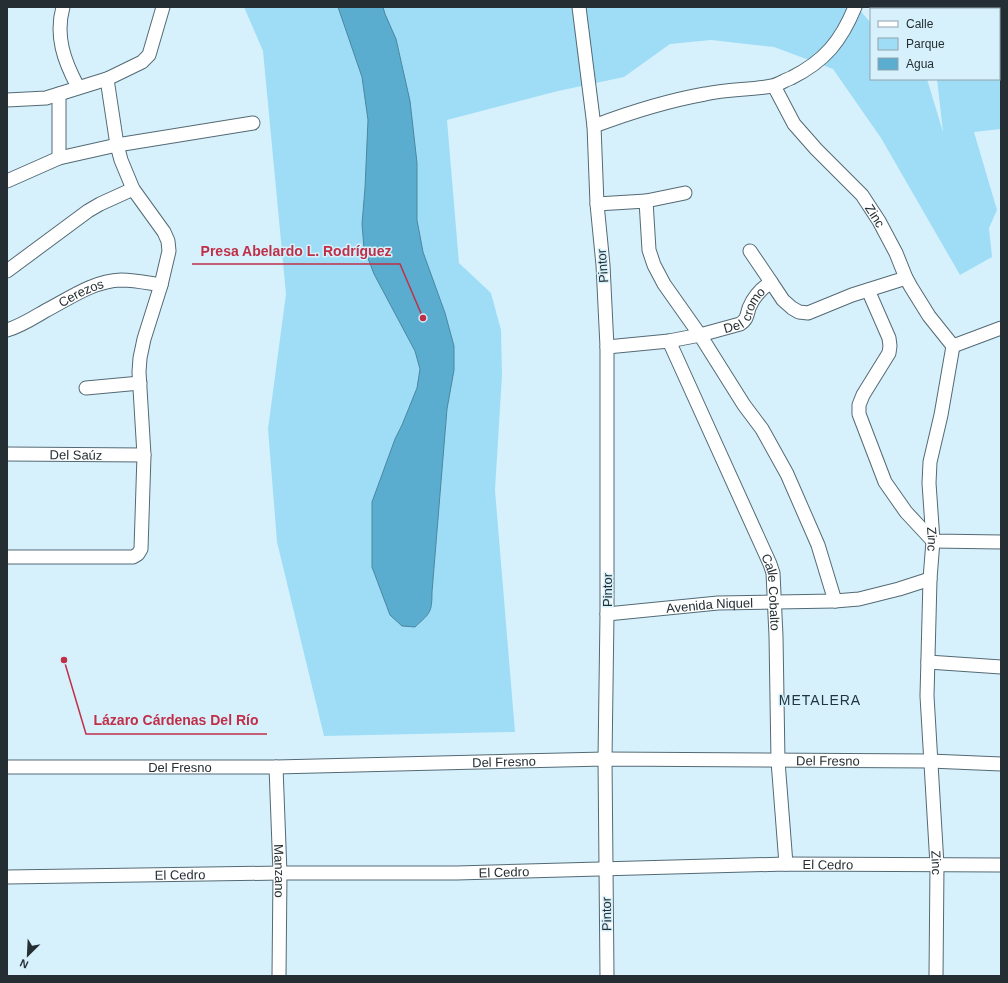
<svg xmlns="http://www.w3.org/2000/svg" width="1008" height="983" font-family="Arial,sans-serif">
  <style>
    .green { fill: #9fddf7 }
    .water { fill: #5aadce; stroke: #4a87a0 }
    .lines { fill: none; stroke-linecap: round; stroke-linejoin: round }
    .minor-casing { stroke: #536a74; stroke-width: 15 }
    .minor { stroke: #fff; stroke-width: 13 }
    .labels { text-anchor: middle; stroke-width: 3; stroke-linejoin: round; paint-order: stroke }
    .street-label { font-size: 13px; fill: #252f33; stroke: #d7f1fc }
    .neighbourhood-label { font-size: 14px; letter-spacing: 1px; fill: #21363f; stroke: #d7f1fc }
    .leader { fill: none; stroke: #c02f48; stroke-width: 1.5 }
    .callout-dot { fill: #c02f48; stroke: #d7f1fc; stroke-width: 1.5 }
    .callout-label { font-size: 14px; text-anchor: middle; font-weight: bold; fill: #c02f48; stroke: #d7f1fc; stroke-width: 3; stroke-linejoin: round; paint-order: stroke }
  </style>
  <rect width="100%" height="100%" fill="#d7f1fc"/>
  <!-- green -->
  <path class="green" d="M 244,7 L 857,7 L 871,23 L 871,79 L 927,79 L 943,132 L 937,79 L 999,79 L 999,9 L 929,9 L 929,7 L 1001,7 L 1001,129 L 974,132 L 997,210 L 989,228 L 992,257 L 960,275 L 881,138 L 833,69 L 774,47 L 711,40 L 670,44 L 624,77 L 558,91 L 447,120 L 459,263 L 491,293 L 501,330 L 502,375 L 495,490 L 515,732 L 324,736 L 277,542 L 268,429 L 286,294 L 263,51 Z"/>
  <!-- water -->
  <path class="water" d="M 338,7 L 383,7 L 385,14 L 396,39 L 410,101 L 417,163 L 417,220 L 423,252 L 445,313 L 454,346 L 454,370 L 447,409 L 432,592 C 432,613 430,613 415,627 L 402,626 L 390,615 L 372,567 L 372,502 L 395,439 L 402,425 L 417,388 L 420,369 L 415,351 L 374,274 L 364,248 L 362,224 L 365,188 L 368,120 L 362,77 Z"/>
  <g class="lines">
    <!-- minor casing -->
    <g class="minor-casing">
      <g id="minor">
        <path d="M 63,7 C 55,36 64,61 78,87"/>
        <path d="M 579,7 L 594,126"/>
        <path id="s1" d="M 774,86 L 794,124 L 816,149 L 862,195 L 879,221 L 896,253 L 906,278 L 911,287 L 929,316 L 953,346 L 941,415 L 930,462 L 929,483 L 933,541 L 930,579 L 927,696 L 937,865 L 936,976"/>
        <path d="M 7,100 L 46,98 L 107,79 L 142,62 L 149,55 L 163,7"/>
        <path d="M 59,158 L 59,94"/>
        <path d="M 7,181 L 59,158 L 117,145 L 253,123"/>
        <path d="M 646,201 L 685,193"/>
        <path d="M 597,204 L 646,201 L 649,250 L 654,265 L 664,284 L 700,335 L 744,405 L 762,429 L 787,474 L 818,545 L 835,601"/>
        <path d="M 750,251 L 771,282"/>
        <path d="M 7,271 L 88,211 L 100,204 L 133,189"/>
        <path d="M 868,290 L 889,338 L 890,346 L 889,353 L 863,395 L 859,405 L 859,414 L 885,482 L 906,512 L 933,541 L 1001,542"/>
        <path id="s2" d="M 7,330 C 21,326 33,318 45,311 C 70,298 93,281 121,280 C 135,280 148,283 161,285"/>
        <path id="s3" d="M 669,341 L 770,564 L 773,573 L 776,636 L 778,761 L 786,864"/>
        <path d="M 953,346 L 1001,328"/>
        <path id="s4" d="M 607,347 L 669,341 L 700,335 L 740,324 C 747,320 747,315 749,308 C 753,298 762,288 771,282 L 783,300 L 792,308 L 799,312 L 808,313 L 852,295 L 906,278"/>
        <path d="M 86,388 L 140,383"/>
        <path id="s5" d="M 7,454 L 144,455"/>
        <path d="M 7,557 L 133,557 L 138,554 L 141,549 L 144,455 L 139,372 L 140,358 L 144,339 L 161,285 L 169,251 L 168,241 L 164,232 L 133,189 L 121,160 L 117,145 L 107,79"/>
        <path id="s6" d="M 607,614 L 718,603 L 835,601 L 859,599 L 899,589 L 930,579"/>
        <path d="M 928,662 L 1001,667"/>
        <path id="s7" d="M 7,767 L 276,767 L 605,759 L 930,761 L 1001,764"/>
        <path id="s8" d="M 276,767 L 280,873 L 279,976"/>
        <path id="s9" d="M 7,877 L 280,873 L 457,873 L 786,864 L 1001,865"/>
        <path d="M 607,976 L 605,759 L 607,614 L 607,347 L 603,265 L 597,204 L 594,126 C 631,112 666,101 705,94 C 727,89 750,90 772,86 C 778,85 785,80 791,78 C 825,61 841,41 855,7"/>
      </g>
    </g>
    <!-- minor -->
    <use href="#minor" class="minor"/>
  </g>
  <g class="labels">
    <!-- street labels -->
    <g class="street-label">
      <text dy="5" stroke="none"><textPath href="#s1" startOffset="166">Zinc</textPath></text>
      <text transform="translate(602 266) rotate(-94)" y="5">Pintor</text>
      <text dy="5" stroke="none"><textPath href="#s2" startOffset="83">Cerezos</textPath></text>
      <text dy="5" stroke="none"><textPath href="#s4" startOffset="148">Del cromo</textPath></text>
      <text dy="5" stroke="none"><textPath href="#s5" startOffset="69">Del Saúz</textPath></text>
      <text dy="5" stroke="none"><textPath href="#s1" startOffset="514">Zinc</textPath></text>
      <text transform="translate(607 590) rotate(-90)" y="5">Pintor</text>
      <text dy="5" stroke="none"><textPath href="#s3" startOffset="273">Calle Cobalto</textPath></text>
      <text dy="5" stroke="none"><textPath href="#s6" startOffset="103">Avenida Niquel</textPath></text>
      <text dy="5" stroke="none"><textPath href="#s7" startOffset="821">Del Fresno</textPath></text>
      <text dy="5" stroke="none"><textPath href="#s7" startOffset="497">Del Fresno</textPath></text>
      <text dy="5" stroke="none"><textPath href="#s7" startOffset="173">Del Fresno</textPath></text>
      <text dy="5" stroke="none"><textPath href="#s1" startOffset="838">Zinc</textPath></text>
      <text dy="5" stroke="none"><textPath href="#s9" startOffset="821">El Cedro</textPath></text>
      <text dy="5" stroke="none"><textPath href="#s8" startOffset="104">Manzano</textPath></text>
      <text dy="5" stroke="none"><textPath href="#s9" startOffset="497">El Cedro</textPath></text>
      <text dy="5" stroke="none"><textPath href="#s9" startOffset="173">El Cedro</textPath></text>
      <text transform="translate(606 914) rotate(-91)" y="5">Pintor</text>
    </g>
    <!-- neighbourhood labels -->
    <g class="neighbourhood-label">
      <text x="820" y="705">METALERA</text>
    </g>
  </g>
  <!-- callouts -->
  <path class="leader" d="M423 318L400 264H192M64 660L86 734H267"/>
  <g class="callout-dot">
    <circle cx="423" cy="318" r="4"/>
    <circle cx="64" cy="660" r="4"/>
  </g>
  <g class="callout-label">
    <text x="296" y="256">Presa Abelardo L. Rodríguez</text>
    <text x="176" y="725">Lázaro Cárdenas Del Río</text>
  </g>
  <!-- border -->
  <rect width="1008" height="983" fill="none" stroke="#252f33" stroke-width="16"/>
  <!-- legend -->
  <rect x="870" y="8" width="130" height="72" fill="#d7f1fc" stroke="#90a3ac"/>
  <rect x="878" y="21" width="20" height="6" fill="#ffffff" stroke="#90a3ac"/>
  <text x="906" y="28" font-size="12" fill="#252f33">Calle</text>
  <rect x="878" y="38" width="20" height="12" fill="#9fddf7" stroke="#90a3ac"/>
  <text x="906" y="48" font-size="12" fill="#252f33">Parque</text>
  <rect x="878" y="58" width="20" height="12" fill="#5aadce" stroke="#90a3ac"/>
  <text x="906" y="68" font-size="12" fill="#252f33">Agua</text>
  <!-- north arrow -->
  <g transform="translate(28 955) rotate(204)" stroke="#d7f1fc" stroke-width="3" paint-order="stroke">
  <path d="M0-3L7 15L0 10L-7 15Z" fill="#252f33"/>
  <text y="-6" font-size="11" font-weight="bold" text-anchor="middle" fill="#252f33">N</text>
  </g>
</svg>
